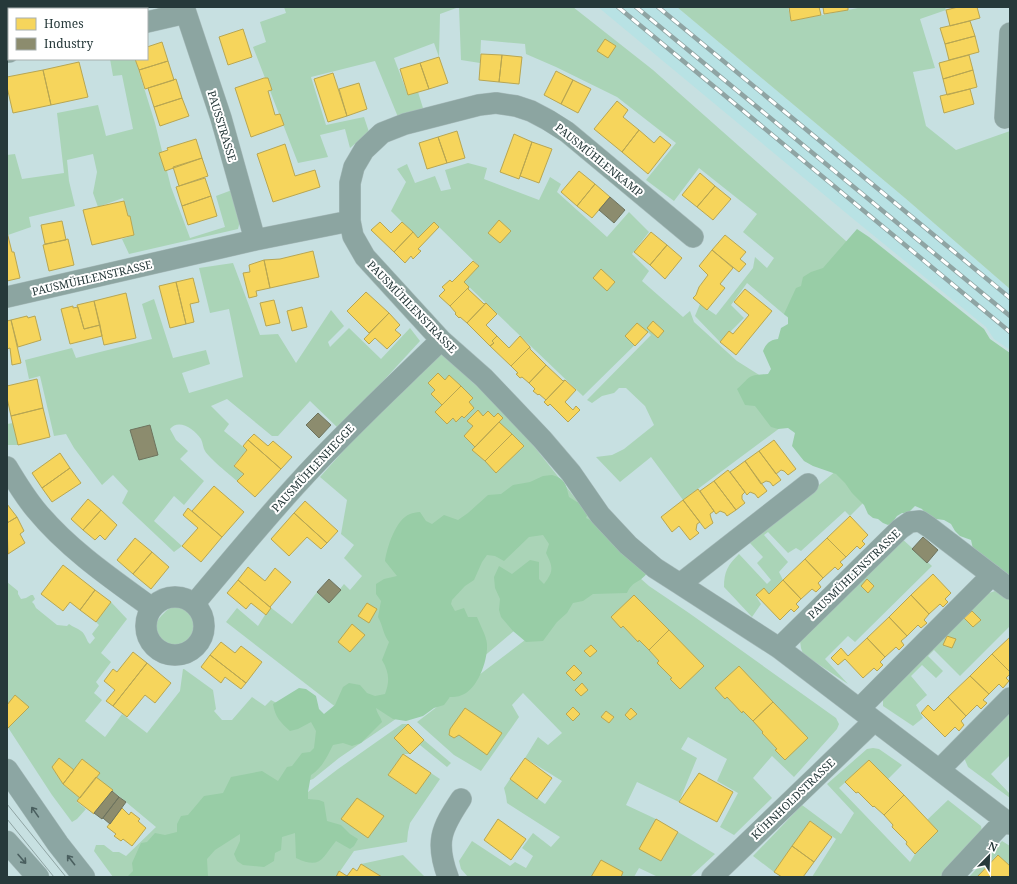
<svg xmlns="http://www.w3.org/2000/svg" width="1017" height="884" font-family="'Noto Serif',serif">
  <style>
    .built { fill: #b8e2e4 }
    .green { fill: #aad4b7 }
    .forest { fill: #98cda6 }
    .homes { fill: #f6d55c; stroke: #b8a652 }
    .industry { fill: #8c8c6e; stroke: #6d735e }
    .lines { fill: none; stroke-linecap: round; stroke-linejoin: round }
    .minor-casing { stroke: #a9bdbd; stroke-width: 22 }
    .secondary-casing { stroke: #a9bdbd; stroke-width: 23 }
    .minor { stroke: #8ca5a1; stroke-width: 21 }
    .secondary { stroke: #8ca6a3; stroke-width: 22 }
    .tram { stroke: #8fa4a3; stroke-width: 1 }
    .rail-casing { stroke: #8fa4a3; stroke-width: 4.5 }
    .rail { stroke: #fff; stroke-width: 3; stroke-dasharray: 9; stroke-linecap: butt }
    .oneway { stroke: #4a5f5f }
    .labels { text-anchor: middle; stroke-width: 4; stroke-linejoin: round; paint-order: stroke }
    .street-label { font-size: 11px; fill: #26393a; stroke: #fff }
  </style>
  <rect width="100%" height="100%" fill="#c7e0e1"/>
  <!-- built -->
  <path class="built" d="M 598,7 L 677,7 L 905,198 L 1010,289 L 1010,350 L 994,339 L 986,327 L 857,222 Z"/>
  <!-- green -->
  <path class="green" d="M 7,7 L 106,7 L 106,9 L 9,9 L 9,51 L 7,52 Z
    M 284,7 L 573,7 L 653,70 L 864,257 L 805,332 L 747,283 L 731,305 L 744,318 L 720,342 L 695,316 L 700,304 L 716,315 L 753,268 L 755,257 L 767,268 L 774,258 L 743,232 L 757,214 L 699,168 L 674,201 L 646,180 L 676,143 L 617,97 L 556,67 L 526,54 L 525,44 L 481,40 L 480,63 L 461,60 L 459,7 L 440,14 L 439,57 L 434,43 L 394,58 L 408,95 L 418,92 L 423,108 L 398,117 L 375,61 L 311,77 L 326,125 L 364,117 L 369,132 L 350,148 L 345,129 L 320,135 L 328,157 L 298,163 L 253,47 L 266,42 L 260,22 L 286,13 Z
    M 677,7 L 788,7 L 791,21 L 863,7 L 945,7 L 946,10 L 920,19 L 935,68 L 913,72 L 926,126 L 956,150 L 1010,131 L 1010,289 L 905,198 Z
    M 110,59 L 135,59 L 155,123 L 171,187 L 190,238 L 225,227 L 216,196 L 232,190 L 240,221 L 238,229 L 129,254 L 122,239 L 134,235 L 123,198 L 98,207 L 93,193 L 97,172 L 93,154 L 67,160 L 69,181 L 75,206 L 29,217 L 31,227 L 8,235 L 7,155 L 15,154 L 22,179 L 64,173 L 57,113 L 98,105 L 106,136 L 133,129 L 122,75 L 113,76 Z
    M 468,163 L 487,168 L 484,179 L 539,200 L 550,177 L 561,184 L 557,192 L 607,237 L 629,212 L 649,232 L 632,254 L 649,271 L 642,281 L 683,317 L 690,311 L 694,322 L 737,361 L 772,383 L 792,419 L 683,500 L 651,457 L 620,482 L 596,457 L 612,455 L 624,449 L 654,425 L 645,406 L 626,388 L 619,388 L 614,393 L 602,396 L 592,403 L 587,400 L 651,335 L 648,332 L 583,396 L 464,282 L 479,266 L 439,227 L 434,222 L 418,238 L 391,211 L 406,182 L 397,169 L 407,164 L 415,183 L 435,176 L 441,191 L 451,189 L 445,170 Z
    M 233,263 L 260,335 L 278,334 L 296,363 L 331,310 L 344,326 L 328,342 L 330,347 L 349,328 L 381,359 L 410,328 L 420,341 L 339,429 L 310,401 L 278,436 L 272,436 L 227,399 L 211,406 L 229,424 L 224,431 L 247,450 L 234,465 L 244,474 L 237,481 C 230,475 209,458 205,451 C 203,448 203,443 201,439 C 195,430 179,418 170,429 L 176,440 L 188,451 L 180,459 L 204,481 L 184,505 L 174,496 L 154,521 L 182,546 L 174,552 L 122,503 L 128,491 L 113,475 L 102,485 L 74,448 L 66,434 L 54,436 L 40,376 L 29,379 L 25,360 L 72,348 L 76,358 L 152,339 L 142,304 L 154,299 L 173,358 L 206,350 L 210,364 L 182,373 L 189,393 L 243,377 L 229,309 L 210,313 L 199,268 Z
    M 441,353 L 496,404 L 529,440 L 587,513 L 616,544 L 482,658 L 396,698 L 337,708 L 226,622 L 237,608 L 258,626 L 270,607 L 292,624 L 317,592 L 329,603 L 344,584 L 350,590 L 362,576 L 344,558 L 354,545 L 341,534 L 347,500 L 320,477 L 370,421 Z
    M 13,423 L 18,445 L 7,445 L 7,424 Z
    M 847,462 L 879,487 L 850,516 L 845,511 L 801,551 L 796,548 L 788,553 L 768,532 L 764,535 L 788,562 L 779,572 L 783,580 L 769,594 L 764,588 L 756,596 L 761,604 L 752,617 L 724,587 C 724,571 728,565 739,554 L 767,584 L 771,580 L 757,563 L 763,557 L 749,542 Z
    M 900,537 L 932,566 L 855,642 L 848,636 L 825,659 L 848,684 L 803,654 L 801,648 L 800,641 Z
    M 622,562 L 649,586 L 689,613 L 836,718 L 839,724 L 837,729 L 794,777 L 772,756 L 753,778 L 772,798 L 734,835 L 720,827 L 738,793 L 717,781 L 727,759 L 688,737 L 681,749 L 697,758 L 679,802 L 637,782 L 626,805 L 656,819 L 640,849 L 661,861 L 678,832 L 715,854 L 690,877 L 658,877 L 639,868 L 634,877 L 468,877 L 461,869 L 459,861 L 472,841 L 510,866 L 515,862 L 526,868 L 533,856 L 522,848 L 533,833 L 551,847 L 560,837 L 507,803 L 506,796 L 504,788 L 510,779 L 545,804 L 562,781 L 525,758 L 538,737 L 548,745 L 562,733 L 523,693 L 512,705 L 519,717 L 481,771 L 454,755 L 417,722 L 525,640 Z
    M 7,582 L 18,591 L 18,594 L 21,599 L 26,598 L 31,595 L 33,595 L 35,599 L 32,602 L 34,604 L 36,608 L 57,625 L 67,626 L 69,624 C 73,627 77,628 81,631 C 86,634 86,641 90,644 L 95,638 L 92,634 L 99,625 L 96,622 L 111,602 L 127,619 L 101,653 L 111,662 L 96,682 L 99,686 L 94,693 L 102,700 L 85,721 L 105,737 L 122,714 L 147,733 L 180,691 L 183,669 L 184,669 L 213,690 L 216,709 L 214,711 L 222,720 L 232,720 L 252,697 L 265,706 L 271,700 L 331,732 L 376,704 L 406,712 L 339,758 L 313,779 L 290,787 L 138,877 L 113,877 L 94,851 L 96,845 L 104,845 L 113,852 L 119,852 L 126,856 L 156,827 L 96,777 L 82,759 L 74,770 L 59,759 L 52,767 L 63,784 L 80,798 L 77,802 L 86,809 L 77,819 L 72,822 L 52,795 L 7,726 Z
    M 995,591 L 1010,600 L 1010,626 L 960,676 L 934,650 L 928,656 L 943,671 L 936,678 L 922,665 L 911,676 L 927,695 L 916,705 L 923,718 L 913,726 L 883,706 L 883,700 L 884,695 L 986,594 Z
    M 177,604 C 181,605 184,607 187,610 C 191,613 197,616 198,621 C 199,629 183,649 176,648 C 170,648 164,641 160,638 C 156,635 153,630 155,625 C 158,618 170,606 177,604 Z
    M 1010,709 L 1010,755 L 991,774 L 1010,794 L 1010,798 L 968,767 L 965,760 L 964,755 Z
    M 402,724 L 408,724 L 424,740 L 451,763 L 447,767 L 420,745 L 410,754 L 403,754 L 388,775 L 415,794 L 431,773 L 440,779 L 410,823 L 408,832 L 407,842 L 354,851 L 336,877 L 150,877 L 308,792 L 338,769 Z
    M 873,748 L 879,749 L 902,765 L 888,779 L 869,760 L 839,788 L 910,862 L 915,854 L 938,831 L 927,820 L 948,800 L 981,826 L 982,831 L 942,877 L 812,877 L 836,839 L 810,821 L 774,872 L 753,856 L 802,805 L 841,834 L 854,813 L 827,784 L 867,749 Z
    M 1002,841 L 1010,846 L 1010,866 L 997,855 L 977,877 L 969,877 Z
    M 403,855 L 425,877 L 382,877 L 361,864 Z"/>
  <!-- forest -->
  <path class="forest" d="M 857,229 L 869,237 L 984,329 L 990,339 L 1010,353 L 1010,580 L 973,549 L 971,540 L 960,536 L 955,531 L 951,524 L 944,520 L 929,518 L 922,509 L 915,506 L 908,513 L 902,513 L 897,516 L 892,523 L 888,525 L 883,523 L 878,519 L 873,518 L 868,514 L 864,505 L 852,493 L 845,483 L 836,474 L 813,466 L 804,461 L 792,446 L 795,433 L 788,428 L 778,429 L 771,427 L 755,406 L 745,405 L 737,389 C 752,376 746,375 768,374 L 771,369 L 763,351 C 766,344 769,340 778,339 L 781,328 L 788,324 L 788,317 L 784,314 L 796,288 L 801,286 L 803,277 L 811,272 L 823,268 Z
    M 552,475 C 566,479 566,485 569,497 L 577,502 L 584,501 L 590,508 L 586,518 L 592,521 L 647,573 C 639,584 633,580 627,593 L 593,594 L 583,601 L 573,603 L 567,613 L 557,622 L 543,641 L 526,642 L 513,631 L 501,617 L 499,610 L 500,599 L 495,588 L 494,577 L 499,566 L 512,574 L 530,560 L 539,562 L 539,579 L 544,584 C 554,571 553,567 546,553 L 549,544 L 543,535 L 529,537 L 504,561 L 495,556 L 487,555 L 482,562 L 474,580 L 465,586 L 452,600 L 451,604 L 455,611 L 464,608 L 468,617 L 477,617 C 480,625 486,635 487,644 C 488,660 478,689 462,695 C 458,697 453,697 450,697 L 444,705 L 434,708 L 423,716 L 406,721 L 393,719 L 376,708 C 377,714 381,717 382,722 L 361,743 L 352,746 L 343,743 L 333,745 C 327,757 322,768 311,775 L 308,792 L 308,799 L 319,800 L 324,802 L 327,821 L 341,825 L 350,834 L 358,839 L 354,846 L 350,849 L 336,841 C 322,858 321,870 296,858 L 295,833 L 282,837 L 281,850 L 275,853 L 274,861 L 264,867 L 243,865 L 237,861 L 234,854 L 240,841 L 240,834 L 215,850 L 207,859 L 208,877 L 127,877 L 133,871 L 132,863 L 141,843 L 147,842 L 155,833 L 165,835 L 177,832 L 177,824 L 181,816 L 188,815 L 204,796 L 223,793 L 231,777 L 262,771 L 278,781 L 287,767 L 292,766 L 302,753 L 310,752 L 314,748 L 316,731 L 311,722 L 298,729 L 290,731 C 281,723 275,717 273,704 L 299,688 L 306,689 L 316,696 L 319,709 L 324,714 L 335,705 L 343,687 L 349,683 L 360,685 L 367,693 L 375,696 L 385,694 C 390,681 389,672 382,660 L 389,642 C 383,634 383,626 378,617 L 381,601 L 376,594 L 376,584 L 384,579 L 397,576 L 385,561 C 387,547 396,519 410,514 C 413,513 416,512 420,512 L 426,521 L 432,524 L 444,515 L 458,520 L 468,513 L 488,495 L 501,494 L 513,485 L 530,482 L 543,476 Z"/>
  <!-- homes -->
  <path class="homes" d="M 789,7 L 819,7 L 821,15 L 791,21 Z
    M 823,7 L 848,7 L 848,10 L 824,14 Z
    M 958,7 L 977,7 L 980,18 L 950,26 L 946,10 Z
    M 970,21 L 975,36 L 945,44 L 940,28 Z
    M 243,29 L 252,57 L 228,65 L 219,37 Z
    M 975,36 L 979,52 L 949,60 L 945,44 Z
    M 605,39 L 616,46 L 608,58 L 597,51 Z
    M 162,42 L 168,61 L 139,70 L 135,59 L 147,59 L 147,47 Z
    M 481,54 L 502,55 L 499,82 L 479,80 Z
    M 502,55 L 522,57 L 519,84 L 499,82 Z
    M 969,55 L 973,70 L 943,79 L 939,63 Z
    M 439,57 L 448,83 L 429,89 L 420,63 Z
    M 168,61 L 174,80 L 145,89 L 139,70 Z
    M 79,62 L 88,97 L 51,105 L 43,70 Z
    M 420,63 L 429,89 L 408,95 L 400,69 Z
    M 43,70 L 51,105 L 13,113 L 7,87 L 7,77 Z
    M 973,70 L 977,87 L 947,95 L 943,79 Z
    M 556,71 L 573,80 L 561,104 L 544,95 Z
    M 333,73 L 347,116 L 328,122 L 314,79 Z
    M 264,78 L 268,78 L 272,90 L 268,91 L 275,115 L 280,114 L 284,125 L 251,137 L 235,88 Z
    M 176,79 L 182,98 L 154,107 L 148,88 Z
    M 573,80 L 591,89 L 578,113 L 561,104 Z
    M 359,83 L 367,109 L 347,116 L 339,89 Z
    M 970,89 L 974,104 L 944,113 L 940,96 Z
    M 182,98 L 189,116 L 160,126 L 154,107 Z
    M 617,101 L 628,110 L 623,117 L 639,130 L 622,152 L 594,129 Z
    M 639,130 L 654,143 L 660,136 L 671,145 L 648,174 L 622,152 Z
    M 457,131 L 465,158 L 447,163 L 438,137 Z
    M 514,134 L 532,142 L 519,179 L 500,172 Z
    M 438,137 L 447,163 L 427,169 L 419,143 Z
    M 196,139 L 202,158 L 165,171 L 159,153 L 168,150 L 167,148 Z
    M 532,142 L 552,149 L 539,183 L 520,176 Z
    M 285,144 L 295,176 L 315,170 L 320,187 L 273,202 L 257,154 Z
    M 202,158 L 208,176 L 179,186 L 173,167 Z
    M 579,171 L 595,184 L 577,206 L 561,192 Z
    M 700,173 L 715,186 L 697,207 L 682,195 Z
    M 205,178 L 211,196 L 182,206 L 176,187 Z
    M 595,184 L 610,197 L 592,218 L 577,206 Z
    M 715,186 L 731,199 L 713,220 L 697,207 Z
    M 211,196 L 217,216 L 188,225 L 182,206 Z
    M 124,201 L 128,216 L 130,216 L 134,235 L 92,245 L 83,210 Z
    M 499,220 L 511,231 L 500,243 L 488,233 Z
    M 62,221 L 66,240 L 45,244 L 41,225 Z
    M 380,222 L 391,233 L 402,222 L 413,232 L 394,252 L 371,230 Z
    M 434,222 L 439,227 L 418,249 L 421,251 L 413,259 L 411,256 L 405,263 L 394,252 L 413,232 L 418,238 Z
    M 7,232 L 12,252 L 14,252 L 20,278 L 7,281 Z
    M 651,232 L 667,245 L 650,265 L 634,252 Z
    M 725,235 L 746,252 L 740,259 L 746,264 L 739,272 L 712,250 Z
    M 68,239 L 74,265 L 49,271 L 43,245 Z
    M 667,245 L 682,258 L 665,279 L 650,265 Z
    M 712,250 L 733,268 L 720,284 L 725,288 L 707,310 L 693,298 L 696,295 L 699,287 L 708,275 L 699,266 Z
    M 313,251 L 319,277 L 270,288 L 264,260 L 280,259 Z
    M 264,260 L 270,288 L 256,291 L 257,296 L 249,298 L 243,273 L 250,272 L 249,265 Z
    M 473,261 L 479,266 L 464,282 L 469,287 L 450,306 L 439,296 L 445,290 L 442,287 L 450,280 L 452,282 Z
    M 601,269 L 615,282 L 607,291 L 593,278 Z
    M 193,278 L 199,302 L 190,304 L 194,322 L 186,324 L 176,282 Z
    M 176,282 L 186,324 L 170,328 L 159,286 Z
    M 469,287 L 468,289 L 484,304 L 486,303 L 467,323 L 460,317 L 459,318 L 455,314 L 456,313 L 450,306 Z
    M 745,289 L 772,311 L 736,355 L 720,342 L 729,331 L 733,334 L 749,315 L 734,302 Z
    M 366,292 L 389,313 L 369,333 L 347,311 Z
    M 126,293 L 136,338 L 104,345 L 94,301 Z
    M 274,300 L 280,323 L 266,326 L 260,303 Z
    M 94,301 L 100,325 L 84,329 L 77,305 Z
    M 486,303 L 497,314 L 486,325 L 497,336 L 492,341 L 494,343 L 490,346 L 467,323 Z
    M 73,306 L 73,308 L 78,307 L 84,329 L 100,325 L 102,336 L 70,344 L 61,309 Z
    M 302,307 L 307,327 L 292,331 L 287,311 Z
    M 389,313 L 400,325 L 395,330 L 401,335 L 387,349 L 375,338 L 369,344 L 364,339 Z
    M 27,316 L 28,318 L 35,316 L 41,340 L 18,347 L 11,320 Z
    M 11,320 L 21,363 L 12,365 L 10,348 L 7,349 L 7,321 Z
    M 653,321 L 664,331 L 658,338 L 647,328 Z
    M 637,323 L 648,332 L 635,346 L 625,336 Z
    M 497,336 L 509,348 L 520,336 L 530,347 L 511,366 L 490,346 L 494,343 L 492,341 Z
    M 530,347 L 530,349 L 546,365 L 529,383 L 522,377 L 520,378 L 516,374 L 518,373 L 511,366 Z
    M 546,365 L 563,381 L 565,380 L 546,400 L 539,394 L 538,395 L 533,391 L 535,389 L 529,383 Z
    M 438,373 L 445,380 L 449,375 L 461,386 L 442,405 L 431,394 L 435,390 L 428,383 Z
    M 37,379 L 43,408 L 11,416 L 7,398 L 7,386 Z
    M 565,380 L 576,390 L 565,402 L 573,410 L 576,406 L 580,410 L 568,422 L 550,404 L 548,406 L 544,402 Z
    M 461,386 L 473,398 L 469,402 L 474,408 L 464,418 L 462,416 L 456,422 L 453,418 L 447,424 L 435,412 Z
    M 43,408 L 50,437 L 18,445 L 11,416 Z
    M 478,410 L 483,416 L 488,411 L 494,417 L 498,413 L 503,418 L 475,447 L 464,436 L 473,426 L 467,421 Z
    M 499,422 L 512,434 L 485,461 L 472,450 Z
    M 254,434 L 268,446 L 273,441 L 292,457 L 281,469 L 248,440 Z
    M 512,434 L 524,446 L 496,473 L 485,461 Z
    M 248,440 L 281,469 L 255,497 L 237,481 L 244,474 L 234,466 L 247,450 L 243,446 Z
    M 774,440 L 796,469 L 788,475 L 784,471 L 781,470 L 776,474 L 759,451 Z
    M 759,451 L 781,480 L 773,486 L 770,482 L 766,481 L 761,484 L 745,461 Z
    M 60,453 L 70,468 L 42,488 L 32,473 Z
    M 745,461 L 767,491 L 758,498 L 755,494 L 750,492 L 747,495 L 730,472 Z
    M 70,468 L 81,483 L 52,502 L 42,488 Z
    M 728,470 L 745,492 L 742,495 L 742,499 L 745,503 L 736,510 L 714,481 Z
    M 714,481 L 736,510 L 727,516 L 725,513 L 720,511 L 716,514 L 700,491 Z
    M 214,486 L 244,512 L 222,537 L 192,511 Z
    M 698,489 L 714,511 L 710,514 L 711,518 L 713,523 L 705,529 L 683,500 Z
    M 88,499 L 101,510 L 83,530 L 71,519 Z
    M 683,500 L 700,522 L 697,524 L 696,530 L 699,533 L 690,540 L 679,526 L 672,532 L 661,517 Z
    M 305,501 L 338,531 L 327,543 L 294,513 Z
    M 7,504 L 17,517 L 7,523 Z
    M 188,508 L 222,537 L 201,562 L 182,546 L 198,528 L 183,515 Z
    M 101,510 L 117,525 L 105,540 L 100,535 L 95,540 L 83,530 Z
    M 294,513 L 327,543 L 321,549 L 307,537 L 289,556 L 271,539 Z
    M 850,516 L 868,535 L 862,541 L 865,544 L 860,549 L 857,546 L 846,557 L 827,538 Z
    M 17,517 L 24,531 L 20,534 L 25,543 L 8,554 L 7,523 Z
    M 135,538 L 152,552 L 133,574 L 117,560 Z
    M 827,538 L 846,557 L 840,562 L 843,565 L 838,570 L 835,567 L 823,578 L 805,559 Z
    M 152,552 L 169,567 L 151,589 L 133,574 Z
    M 805,559 L 823,578 L 818,583 L 821,587 L 816,592 L 812,589 L 801,599 L 783,580 Z
    M 63,565 L 95,590 L 80,610 L 70,602 L 63,611 L 41,594 Z
    M 248,567 L 265,581 L 275,568 L 291,582 L 270,607 L 238,580 Z
    M 933,574 L 951,593 L 945,599 L 948,602 L 943,607 L 940,604 L 929,614 L 911,595 Z
    M 867,579 L 874,586 L 868,593 L 861,586 Z
    M 238,580 L 271,608 L 266,615 L 251,603 L 246,609 L 227,593 Z
    M 783,580 L 801,599 L 796,604 L 799,607 L 794,612 L 791,609 L 780,620 L 756,595 L 764,588 L 769,594 Z
    M 95,590 L 111,602 L 96,622 L 80,610 Z
    M 634,595 L 669,630 L 649,650 L 639,640 L 638,642 L 623,626 L 621,628 L 611,617 Z
    M 911,595 L 929,614 L 924,620 L 927,623 L 921,628 L 918,625 L 907,636 L 889,617 Z
    M 367,603 L 377,609 L 369,623 L 358,616 Z
    M 972,611 L 981,620 L 973,627 L 964,618 Z
    M 889,617 L 907,636 L 901,641 L 904,645 L 899,650 L 896,647 L 885,657 L 867,638 Z
    M 352,624 L 365,635 L 350,652 L 338,642 Z
    M 669,630 L 704,666 L 680,689 L 670,679 L 672,678 L 657,663 L 659,661 L 649,650 Z
    M 947,636 L 956,639 L 952,648 L 943,645 Z
    M 1010,637 L 1010,672 L 992,654 Z
    M 867,638 L 885,657 L 880,662 L 883,665 L 877,671 L 874,668 L 863,678 L 845,659 L 838,665 L 831,658 L 841,648 L 848,656 Z
    M 221,642 L 235,653 L 241,646 L 262,662 L 246,683 L 210,655 Z
    M 591,645 L 597,651 L 590,657 L 584,651 Z
    M 133,652 L 147,663 L 113,706 L 106,701 L 115,690 L 104,681 L 113,669 L 117,672 Z
    M 992,654 L 1010,672 L 1010,674 L 1006,678 L 1009,681 L 1003,688 L 999,684 L 989,694 L 970,676 Z
    M 210,655 L 246,683 L 241,689 L 225,677 L 221,683 L 201,667 Z
    M 147,663 L 171,683 L 155,703 L 145,695 L 127,717 L 113,706 Z
    M 574,665 L 582,673 L 574,681 L 566,673 Z
    M 739,666 L 773,702 L 753,721 L 743,711 L 742,713 L 727,697 L 725,699 L 715,688 Z
    M 970,676 L 989,694 L 983,700 L 987,703 L 981,709 L 977,705 L 966,716 L 948,697 Z
    M 582,683 L 588,690 L 581,696 L 575,690 Z
    M 15,695 L 29,707 L 8,728 L 7,726 L 7,705 Z
    M 948,697 L 966,716 L 961,721 L 964,725 L 959,731 L 955,727 L 945,737 L 921,713 L 928,705 L 934,711 Z
    M 773,702 L 808,738 L 785,760 L 775,750 L 777,749 L 762,733 L 763,732 L 753,721 Z
    M 573,707 L 580,714 L 573,721 L 566,714 Z
    M 465,708 L 502,733 L 487,755 L 459,735 L 454,738 L 449,735 L 450,729 Z
    M 631,708 L 637,714 L 630,720 L 625,715 Z
    M 606,711 L 614,717 L 609,723 L 601,717 Z
    M 408,724 L 424,740 L 410,754 L 394,738 Z
    M 403,754 L 431,773 L 416,794 L 388,775 Z
    M 59,758 L 74,770 L 63,784 L 52,767 Z
    M 525,758 L 552,778 L 537,799 L 510,779 Z
    M 82,759 L 100,773 L 80,798 L 63,784 Z
    M 869,760 L 904,795 L 884,815 L 874,806 L 873,807 L 858,792 L 856,793 L 845,782 Z
    M 699,773 L 733,792 L 717,822 L 679,802 Z
    M 96,777 L 113,790 L 94,814 L 77,801 Z
    M 904,795 L 938,831 L 915,854 L 906,844 L 907,842 L 892,827 L 893,825 L 884,815 Z
    M 357,798 L 384,816 L 368,838 L 341,819 Z
    M 122,808 L 129,815 L 131,812 L 140,819 L 138,821 L 146,828 L 132,846 L 123,839 L 121,841 L 114,836 L 116,834 L 107,827 Z
    M 498,819 L 526,839 L 511,860 L 484,840 Z
    M 656,819 L 678,832 L 661,861 L 639,849 Z
    M 810,821 L 832,837 L 814,862 L 792,846 Z
    M 792,846 L 814,862 L 803,877 L 782,877 L 774,872 Z
    M 998,855 L 1010,866 L 1010,877 L 977,877 Z
    M 601,860 L 623,872 L 621,877 L 591,877 Z
    M 361,864 L 382,877 L 336,877 L 339,871 L 347,876 L 353,868 L 357,871 Z"/>
  <!-- industry -->
  <path class="industry" d="M 610,197 L 625,210 L 614,223 L 599,210 Z
    M 318,413 L 331,425 L 319,438 L 306,425 Z
    M 150,425 L 158,455 L 139,460 L 130,430 Z
    M 923,537 L 938,550 L 927,563 L 912,549 Z
    M 329,579 L 341,590 L 329,603 L 317,592 Z
    M 112,791 L 119,797 L 102,819 L 94,813 Z
    M 119,797 L 126,802 L 110,824 L 103,818 Z"/>
  <g class="lines">
    <!-- minor casing -->
    <g class="minor-casing">
      <path id="minor" d="M 184,7 L 221,118 L 255,240
        M 147,22 L 186,13
        M 7,52 L 9,52
        M 1005,118 L 1010,33
        M 350,221 L 350,183 L 354,167 L 364,150 L 382,133 L 405,124 L 479,105 L 496,103 L 516,106 L 531,111 L 548,120 L 567,132 L 693,237
        M 7,297 L 255,240 L 350,221 L 353,236 L 365,257 L 441,340 L 484,378 L 542,439 L 571,473 L 600,515 L 628,545 L 655,568 L 680,584
        M 7,467 C 16,482 25,497 36,510 C 68,549 112,579 152,608
        M 808,484 L 680,584 L 779,648 L 1010,824
        M146 626a29 29 0 1 1 58 0a29 29 0 1 1-58 0Z
        M 194,604 C 229,563 263,521 299,482 C 344,432 393,387 441,340
        M 779,648 L 900,529 L 910,522 L 920,521 L 929,527 L 1010,589
        M 859,709 L 992,575
        M 939,770 L 1010,698
        M 448,877 C 435,842 441,829 461,799
        M 712,877 L 874,721
        M 952,877 L 1005,820"/>
    </g>
    <!-- secondary casing -->
    <g class="secondary-casing">
      <path id="secondary" d="M 7,770 L 58,844 L 84,877
        M 7,842 L 38,877"/>
    </g>
    <!-- minor -->
    <use href="#minor" class="minor"/>
    <!-- secondary -->
    <use href="#secondary" class="secondary"/>
    <!-- tram -->
    <path class="tram" d="M 7,804 L 66,877
      M 7,819 L 54,877"/>
    <!-- rail casing -->
    <g class="rail-casing">
      <path id="rail" d="M 618,7 L 1010,332
        M 636,7 L 1010,316
        M 658,7 L 1010,298"/>
    </g>
    <!-- rail -->
    <use href="#rail" class="rail"/>
  </g>
  <!-- one-way arrows -->
  <defs><path id="oneway-shaft" d="M-6 0H5M1.5-3L5.5 0L1.5 3" fill="none" stroke-width="1.6" stroke-linecap="round" stroke-linejoin="round"/></defs>
  <g class="oneway">
    <use href="#oneway-shaft" transform="translate(35 812) rotate(-125)"/>
    <use href="#oneway-shaft" transform="translate(22 859) rotate(49)"/>
    <use href="#oneway-shaft" transform="translate(71 860) rotate(-128)"/>
  </g>
  <g class="labels">
    <!-- street labels -->
    <g class="street-label">
      <text transform="translate(222 126) rotate(73)" y="4">PAUSSTRASSE</text>
      <text transform="translate(599 160) rotate(39)" y="4">PAUSMÜHLENKAMP</text>
      <text transform="translate(92 278) rotate(-13)" y="4">PAUSMÜHLENSTRASSE</text>
      <text transform="translate(412 307) rotate(46)" y="4">PAUSMÜHLENSTRASSE</text>
      <text transform="translate(313 468) rotate(-47)" y="4">PAUSMÜHLENHEGGE</text>
      <text transform="translate(854 574) rotate(-44)" y="4">PAUSMÜHLENSTRASSE</text>
      <text transform="translate(793 799) rotate(-44)" y="4">KÜHNHOLDSTRASSE</text>
    </g>
  </g>
  <!-- border -->
  <rect width="1017" height="884" fill="none" stroke="#26393a" stroke-width="16"/>
  <!-- legend -->
  <rect x="8" y="8" width="140" height="52" fill="#ffffff" stroke="#a8b0b0"/>
  <rect x="16" y="18" width="20" height="12" fill="#f6d55c" stroke="#a8b0b0"/>
  <text x="44" y="28" font-size="12" fill="#26393a">Homes</text>
  <rect x="16" y="38" width="20" height="12" fill="#8c8c6e" stroke="#a8b0b0"/>
  <text x="44" y="48" font-size="12" fill="#26393a">Industry</text>
  <!-- north arrow -->
  <g transform="translate(989 856) rotate(23)" stroke="#ffffff" stroke-width="3" paint-order="stroke">
  <path d="M0-3L7 15L0 10L-7 15Z" fill="#26393a"/>
  <text y="-6" font-size="11" font-weight="bold" text-anchor="middle" fill="#26393a">N</text>
  </g>
</svg>
